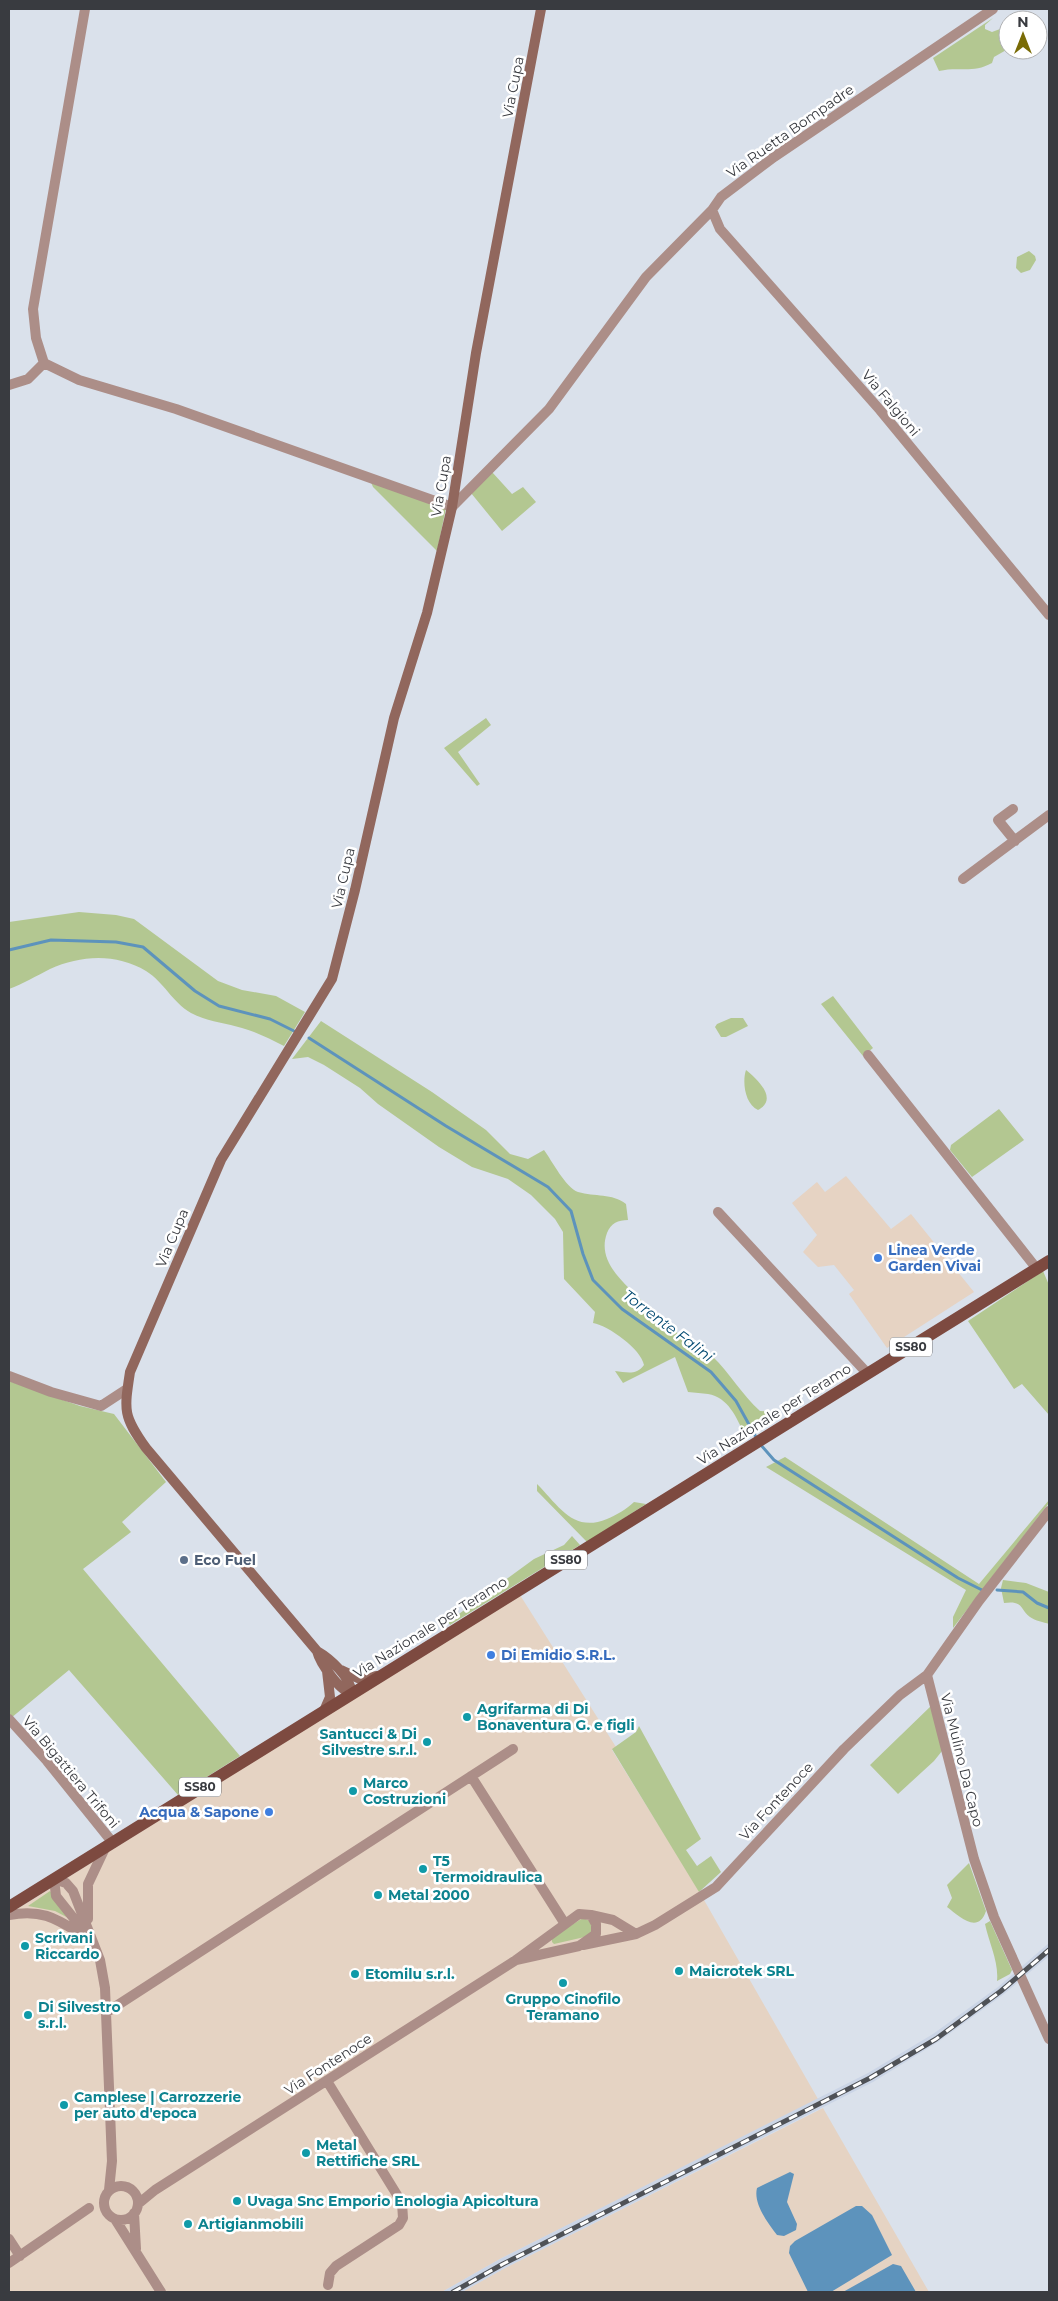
<svg xmlns="http://www.w3.org/2000/svg" width="1058" height="2301" font-family="Montserrat,sans-serif">
  <style>
    .commercial { fill: #e6d3c3 }
    .industrial { fill: #e5d3c3 }
    .built { fill: #cbd5e6 }
    .green { fill: #b3c791 }
    .water { fill: #5d93bc }
    .lines { fill: none; stroke-linecap: round; stroke-linejoin: round }
    .stream { stroke: #5d93bc; stroke-width: 3 }
    .street { stroke: #ac8e88; stroke-width: 10 }
    .secondary { stroke: #91675d; stroke-width: 10 }
    .primary { stroke: #7d4a40; stroke-width: 12 }
    .rail-casing { stroke: #4f5257; stroke-width: 5 }
    .rail { stroke: #fff; stroke-width: 3; stroke-dasharray: 9; stroke-linecap: butt }
    .shop-dot { fill: #3f7fe0; stroke: #fff; stroke-width: 2 }
    .service-dot { fill: #5c6f8a; stroke: #fff; stroke-width: 2 }
    .culture-dot { fill: #0f9aa8; stroke: #fff; stroke-width: 2 }
    .labels { text-anchor: middle; stroke-width: 5; stroke-linejoin: round; paint-order: stroke }
    .shield { fill: #fff; stroke: #747679; stroke-width: 1 }
    .shield-label { font-size: 12px; font-weight: bold; fill: #393b40 }
    .street-label { font-size: 14px; fill: #393b40; stroke: #fff }
    .shop-label { font-size: 14px; font-weight: bold; fill: #366cbe; stroke: #fff; text-anchor: start }
    .service-label { font-size: 14px; font-weight: bold; fill: #4e5e75; stroke: #fff; text-anchor: start }
    .culture-label { font-size: 14px; font-weight: bold; fill: #0d838f; stroke: #fff; text-anchor: start }
    .water-label { font-size: 15px; font-style: italic; fill: #014870; stroke: #fff }
  </style>
  <rect width="100%" height="100%" fill="#dae1eb"/>
  <!-- commercial -->
  <path class="commercial" d="M 846,1176 L 891,1229 L 911,1214 L 974,1292 L 887,1348 L 849,1294 L 854,1290 L 834,1265 L 818,1267 L 803,1252 L 817,1235 L 792,1203 L 817,1182 L 825,1192 Z"/>
  <!-- industrial -->
  <path class="industrial" d="M 520,1595 L 616,1747 L 612,1750 L 692,1879 L 818,2099 L 500,2259 L 442,2292 L 9,2292 L 9,1914 Z
    M 823,2108 L 929,2292 L 462,2292 L 505,2268 Z"/>
  <!-- built -->
  <path class="built" d="M 1049,1943 L 1049,1956 L 1004,1994 L 938,2042 L 873,2082 L 505,2268 L 462,2292 L 442,2292 L 500,2259 L 868,2073 L 933,2034 L 998,1987 Z"/>
  <!-- green -->
  <path class="green" d="M 993,18 L 985,25 L 985,29 L 992,32 L 1008,26 L 1008,49 L 994,57 L 992,63 C 972,74 959,66 939,71 L 933,58 Z
    M 1029,251 L 1035,256 L 1036,260 L 1030,270 L 1021,273 L 1016,268 L 1017,257 Z
    M 492,472 L 512,494 L 523,487 L 536,502 L 502,531 L 471,493 Z
    M 370,480 L 446,508 L 437,551 L 373,487 Z
    M 486,718 L 491,725 L 458,752 L 480,784 L 477,786 L 444,748 Z
    M 79,912 L 116,915 L 134,919 L 218,981 L 242,990 L 276,996 L 305,1012 L 284,1046 C 270,1039 257,1032 242,1028 C 225,1023 206,1021 191,1013 C 172,1002 164,982 146,971 C 116,953 81,955 50,969 C 36,976 23,984 9,989 L 9,922 Z
    M 833,996 L 873,1048 L 863,1056 L 821,1004 Z
    M 731,1018 L 743,1018 L 748,1026 L 726,1037 L 721,1037 L 715,1027 L 717,1024 Z
    M 321,1021 L 432,1092 L 486,1130 L 510,1154 L 528,1159 L 544,1150 C 552,1161 566,1188 578,1192 C 595,1197 612,1193 626,1204 L 628,1220 C 618,1220 611,1223 607,1233 C 597,1260 621,1280 638,1297 C 649,1308 659,1320 671,1329 C 685,1338 700,1345 712,1356 C 730,1373 742,1395 760,1411 L 777,1412 C 765,1420 757,1429 744,1434 C 737,1418 728,1397 708,1394 C 702,1393 695,1393 688,1392 L 675,1357 L 623,1383 L 615,1371 C 626,1372 636,1376 644,1365 C 641,1349 609,1326 593,1323 L 595,1312 L 564,1279 L 563,1232 L 555,1219 L 531,1195 L 508,1179 L 472,1167 L 439,1147 L 378,1104 L 360,1088 L 324,1065 L 308,1057 L 292,1059 Z
    M 746,1070 C 757,1079 779,1099 758,1110 C 745,1104 742,1082 746,1070 Z
    M 999,1109 L 1024,1140 L 972,1177 L 950,1150 L 951,1145 Z
    M 1043,1271 L 1049,1285 L 1049,1415 L 1022,1384 L 1014,1389 L 968,1321 Z
    M 9,1381 L 80,1406 L 114,1414 L 166,1482 L 122,1522 L 131,1532 L 83,1569 L 240,1756 L 178,1795 L 69,1670 L 11,1718 L 9,1715 Z
    M 785,1457 L 979,1584 L 1049,1500 L 1049,1503 L 953,1628 L 953,1617 L 966,1590 L 766,1467 Z
    M 537,1484 C 559,1506 573,1533 607,1519 C 616,1515 627,1509 634,1502 L 646,1504 L 587,1542 L 537,1491 Z
    M 572,1536 L 580,1545 L 450,1625 L 448,1622 L 534,1559 L 564,1545 Z
    M 1003,1580 L 1026,1583 L 1049,1592 L 1049,1624 C 1044,1622 1035,1621 1030,1617 C 1020,1610 1024,1600 1004,1603 L 1001,1588 Z
    M 932,1705 L 942,1751 L 934,1761 L 898,1794 L 870,1765 Z
    M 639,1726 L 701,1839 L 686,1850 L 697,1866 L 711,1856 L 721,1872 L 699,1892 L 612,1749 L 636,1732 Z
    M 969,1863 L 986,1911 C 978,1935 959,1916 947,1907 L 952,1898 L 947,1885 Z
    M 50,1891 L 74,1921 L 55,1911 L 28,1906 Z
    M 583,1918 L 590,1921 L 594,1931 L 589,1936 L 554,1944 L 552,1942 L 552,1937 Z
    M 990,1921 L 1012,1970 L 1010,1974 L 997,1981 C 999,1962 989,1943 985,1924 Z"/>
  <!-- water -->
  <path class="water" d="M 790,2172 L 794,2174 L 787,2202 L 797,2224 L 796,2230 L 784,2236 L 777,2235 C 768,2223 753,2204 757,2188 Z
    M 856,2206 L 862,2206 L 872,2215 L 892,2255 L 831,2292 L 808,2292 L 789,2253 L 790,2246 L 795,2241 Z
    M 893,2264 L 901,2266 L 916,2292 L 843,2292 Z"/>
  <g class="lines">
    <!-- stream -->
    <path class="stream" d="M 9,950 L 51,940 L 116,942 L 143,947 L 195,991 L 219,1006 L 270,1019 L 294,1031
      M 309,1038 L 446,1126 L 548,1187 L 571,1211 L 583,1254 L 593,1280 L 622,1309 L 711,1372 L 736,1401 L 757,1439
      M 760,1444 L 774,1460 L 958,1578 L 982,1590
      M 997,1590 L 1023,1592 L 1037,1603 L 1049,1608"/>
    <!-- street -->
    <path class="street" d="M 85,9 L 33,309 L 36,338 L 44,363 L 79,380 L 176,409 L 452,507 L 549,409 L 646,277 L 712,210 L 721,197 L 774,157 L 993,9
      M 712,210 L 720,229 L 880,410 L 1049,615
      M 9,385 L 28,379 L 44,363
      M 1013,809 L 998,820 L 1015,841
      M 963,879 L 1049,815
      M 868,1055 L 1037,1269
      M 718,1212 L 867,1373
      M 9,1376 L 51,1392 L 101,1406 L 127,1389
      M 927,1675 L 974,1859 L 994,1917 L 1049,2039
      M 9,1719 L 47,1761 L 113,1843
      M 471,1776 L 565,1924
      M 9,1915 C 45,1908 59,1921 88,1938
      M 88,1919 L 88,1884 L 105,1848
      M 636,1934 L 655,1925 L 716,1887 L 844,1749 L 900,1695 L 927,1675 L 979,1601 L 1049,1511
      M 91,1940 L 56,1896 L 54,1879 L 66,1883 L 73,1891 L 100,1960 L 105,1988 L 112,2161 L 109,2190
      M 583,1945 L 636,1934 L 613,1920 L 591,1915
      M 107,2012 L 513,1749
      M 327,2081 L 402,2203 L 403,2218 L 399,2225 L 336,2266 L 330,2273 L 328,2285
      M104 2203a17 17 0 1 1 34 0a17 17 0 1 1-34 0Z
      M 138,2204 L 155,2190 L 516,1960 L 579,1914 L 591,1915 L 596,1924 L 596,1934 L 579,1946 L 516,1960
      M 134,2213 L 136,2249
      M 115,2219 L 161,2292
      M 9,2239 L 20,2256
      M 9,2263 L 89,2208"/>
    <!-- secondary -->
    <path class="secondary" d="M 317,1651 C 320,1663 340,1692 352,1693 C 350,1677 331,1659 317,1651 L 146,1448 C 123,1416 124,1411 130,1372 L 221,1160 L 332,979 L 355,890 L 394,718 L 427,613 L 452,507 L 476,353 L 541,9
      M 341,1670 L 360,1679 L 377,1676
      M 324,1711 L 330,1697 L 327,1671"/>
    <!-- primary -->
    <path class="primary" d="M 9,1907 L 1049,1261"/>
    <!-- rail casing -->
    <g class="rail-casing">
      <path id="rail" d="M 453,2292 L 503,2264 L 870,2078 L 936,2039 L 1001,1991 L 1049,1950"/>
    </g>
    <!-- rail -->
    <use href="#rail" class="rail"/>
  </g>
  <!-- markers -->
  <g class="shop-dot">
    <circle cx="878" cy="1258" r="5"/>
    <circle cx="491" cy="1655" r="5"/>
    <circle cx="269" cy="1812" r="5"/>
  </g>
  <circle class="service-dot" cx="184" cy="1560" r="5"/>
  <g class="culture-dot">
    <circle cx="467" cy="1717" r="5"/>
    <circle cx="427" cy="1742" r="5"/>
    <circle cx="353" cy="1791" r="5"/>
    <circle cx="423" cy="1869" r="5"/>
    <circle cx="378" cy="1895" r="5"/>
    <circle cx="25" cy="1946" r="5"/>
    <circle cx="679" cy="1971" r="5"/>
    <circle cx="355" cy="1974" r="5"/>
    <circle cx="563" cy="1983" r="5"/>
    <circle cx="28" cy="2015" r="5"/>
    <circle cx="64" cy="2105" r="5"/>
    <circle cx="306" cy="2153" r="5"/>
    <circle cx="237" cy="2201" r="5"/>
    <circle cx="188" cy="2224" r="5"/>
  </g>
  <g class="labels">
    <!-- shield labels -->
    <g class="shield">
      <rect x="890" y="1337.5" width="42" height="19" rx="4"/>
      <rect x="545" y="1550.5" width="42" height="19" rx="4"/>
      <rect x="179" y="1777.5" width="42" height="19" rx="4"/>
    </g>
    <g class="shield-label">
      <text x="911" y="1351">SS80</text>
      <text x="566" y="1564">SS80</text>
      <text x="200" y="1791">SS80</text>
    </g>
    <!-- street labels -->
    <g class="street-label">
      <text transform="translate(513 87) rotate(-79)" y="5">Via Cupa</text>
      <text transform="translate(790 131) rotate(-35)" y="5">Via Ruetta Bompadre</text>
      <text transform="translate(891 403) rotate(50)" y="5">Via Falgioni</text>
      <text transform="translate(441 486) rotate(-80)" y="5">Via Cupa</text>
      <text transform="translate(343 878) rotate(-77)" y="5">Via Cupa</text>
      <text transform="translate(172 1238) rotate(-67)" y="5">Via Cupa</text>
      <text transform="translate(774 1414) rotate(-32)" y="5">Via Nazionale per Teramo</text>
      <text transform="translate(430 1627) rotate(-32)" y="5">Via Nazionale per Teramo</text>
      <text transform="translate(962 1760) rotate(76)" y="5">Via Mulino Da Capo</text>
      <text transform="translate(71 1772) rotate(50)" y="5">Via Bigattiera Trifoni</text>
      <text transform="translate(776 1801) rotate(-47)" y="5">Via Fontenoce</text>
      <text transform="translate(328 2064) rotate(-33)" y="5">Via Fontenoce</text>
    </g>
    <!-- shop labels -->
    <g class="shop-label">
      <text x="888" y="1255">Linea Verde<tspan x="888" dy="16">Garden Vivai</tspan></text>
      <text x="501" y="1660">Di Emidio S.R.L.</text>
      <text x="259" y="1817" text-anchor="end">Acqua &amp; Sapone</text>
    </g>
    <!-- service labels -->
    <g class="service-label">
      <text x="194" y="1565">Eco Fuel</text>
    </g>
    <!-- culture labels -->
    <g class="culture-label">
      <text x="477" y="1714">Agrifarma di Di<tspan x="477" dy="16">Bonaventura G. e figli</tspan></text>
      <text x="417" y="1739" text-anchor="end">Santucci &amp; Di<tspan x="417" dy="16">Silvestre s.r.l.</tspan></text>
      <text x="363" y="1788">Marco<tspan x="363" dy="16">Costruzioni</tspan></text>
      <text x="433" y="1866">T5<tspan x="433" dy="16">Termoidraulica</tspan></text>
      <text x="388" y="1900">Metal 2000</text>
      <text x="35" y="1943">Scrivani<tspan x="35" dy="16">Riccardo</tspan></text>
      <text x="689" y="1976">Maicrotek SRL</text>
      <text x="365" y="1979">Etomilu s.r.l.</text>
      <text x="563" y="2004" text-anchor="middle">Gruppo Cinofilo<tspan x="563" dy="16">Teramano</tspan></text>
      <text x="38" y="2012">Di Silvestro<tspan x="38" dy="16">s.r.l.</tspan></text>
      <text x="74" y="2102">Camplese | Carrozzerie<tspan x="74" dy="16">per auto d'epoca</tspan></text>
      <text x="316" y="2150">Metal<tspan x="316" dy="16">Rettifiche SRL</tspan></text>
      <text x="247" y="2206">Uvaga Snc Emporio Enologia Apicoltura</text>
      <text x="198" y="2229">Artigianmobili</text>
    </g>
    <!-- water labels -->
    <g class="water-label">
      <text transform="translate(668 1326) rotate(37)" y="5">Torrente Falini</text>
    </g>
  </g>
  <!-- border -->
  <rect width="1058" height="2301" fill="none" stroke="#393b40" stroke-width="20"/>
  <!-- north arrow -->
  <g transform="translate(1023 35)"><circle r="24" fill="#ffffff" stroke="#b0b1b3"/>
  <path d="M0-4L9 19L0 12L-9 19Z" fill="#796b05"/>
  <text y="-8" font-size="14" font-weight="bold" text-anchor="middle" fill="#393b40">N</text>
  </g>
</svg>
